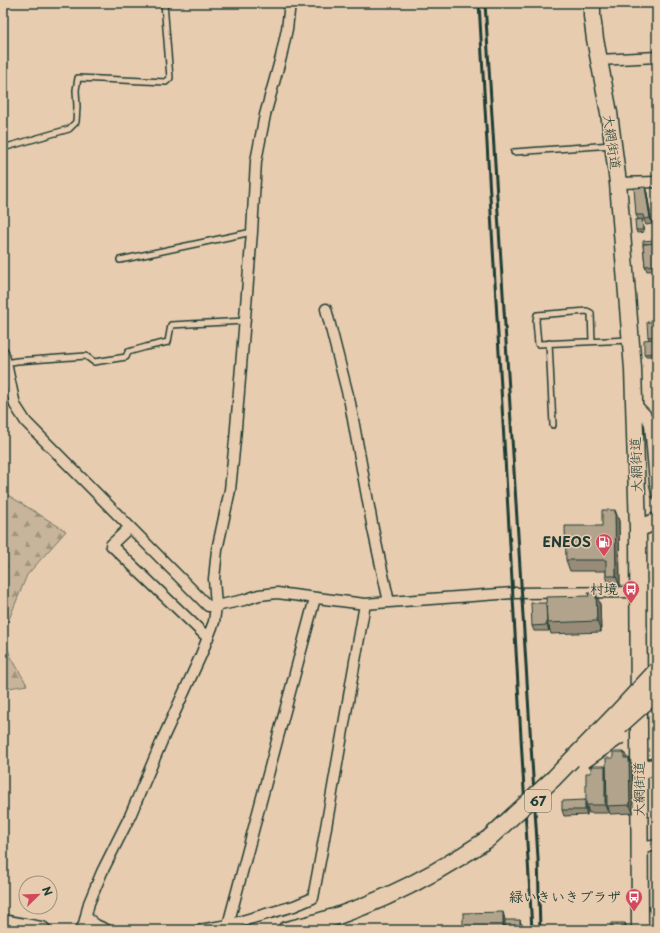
<svg xmlns="http://www.w3.org/2000/svg" width="660" height="933" font-family="'Playpen Sans','Klee One',sans-serif">
  <style>
    .forest { fill: url(#forest-firs); stroke: #737867 }
    .lines { fill: none; stroke-linecap: round; stroke-linejoin: round }
    .service-casing { stroke: #1f3d34; stroke-width: 8 }
    .minor-casing { stroke: #1f3d34; stroke-width: 13 }
    .primary-casing { stroke: #1f3d34; stroke-width: 19 }
    .service { stroke: #e8ccaf; stroke-width: 5 }
    .minor { stroke: #e8ccaf; stroke-width: 10 }
    .primary { stroke: #e8ccaf; stroke-width: 16 }
    .rail { stroke: #1f3d34; stroke-width: 3 }
    .primary-bridge-casing { stroke: #1f3d34; stroke-width: 19; stroke-linecap: butt }
    .primary-bridge { stroke: #e8ccaf; stroke-width: 16 }
    .wall { fill: #988c78; stroke: #1f3d34 }
    .shaded-wall { fill: #7c7262; stroke: #1f3d34 }
    .building { fill: #b1a38c; stroke: #1f3d34 }
    .labels { text-anchor: middle; stroke-width: 3; stroke-linejoin: round; paint-order: stroke }
    .shield { fill: #e8ccaf; stroke: #5b6859; stroke-width: 1 }
    .shield-label { font-size: 13px; font-weight: bold; fill: #1f3d34 }
    .street-label { font-size: 14px; fill: #1f3d34; stroke: #e8ccaf }
    .poi-label { font-size: 14px; font-weight: bold; fill: #1f3d34; stroke: #e8ccaf; text-anchor: end }
  </style>
  <defs>
    <pattern id="forest-firs" width="22" height="20" patternUnits="userSpaceOnUse"><rect width="22" height="20" fill="#c7b49a"/><path d="M5 1l3.5 6h-7zM16 11l3.5 6h-7z" fill="#a1947e"/></pattern>
  </defs>
  <rect width="100%" height="100%" fill="#e8ccaf"/>
  <filter id="ink" filterUnits="userSpaceOnUse"><feTurbulence type="fractalNoise" baseFrequency=".025" numOctaves="2"/><feDisplacementMap in="SourceGraphic" scale="8" xChannelSelector="R" yChannelSelector="G"/><feConvolveMatrix kernelMatrix="1 2 1 2 8 2 1 2 1" color-interpolation-filters="sRGB"/></filter>
  <g filter="url(#ink)">
    <!-- forest -->
    <path class="forest" d="M 3,492 L 66,531 L 27,575 L 3,634 Z
      M 3,635 L 10,655 L 27,685 L 3,689 Z"/>
    <g class="lines">
      <!-- service casing -->
      <g class="service-casing">
        <path id="service" d="M 3,148 L 69,129 L 76,122 L 77,107 L 76,90 L 78,78 L 166,82 L 170,78 L 164,3
          M 514,152 L 612,145
          M 120,260 L 252,232
          M 592,341 L 591,313 L 587,311 L 537,315 L 536,321 L 538,344 L 630,340
          M 549,343 L 553,425
          M 6,363 L 17,361 L 86,356 L 94,362 L 126,357 L 128,352 L 146,347 L 168,342 L 171,325 L 245,321"/>
      </g>
      <!-- minor casing -->
      <g class="minor-casing">
        <path id="minor" d="M 599,60 L 657,57
          M 618,183 L 657,182
          M 3,352 L 6,363 L 15,405 L 26,422 L 208,606 L 216,606 L 244,600 L 259,595 L 277,593 L 365,604 L 389,602 L 373,529 L 350,403 L 326,309
          M 634,403 L 645,414 L 650,424 L 655,483 L 657,494
          M 130,527 L 111,545 L 208,638
          M 389,602 L 513,593 L 638,592
          M 640,848 L 657,845
          M 86,917 L 96,925 L 107,930
          M 228,925 L 294,906 L 313,898 L 322,850 L 365,604
          M 81,930 L 84,924 L 89,903 L 102,872 L 130,816 L 164,736 L 201,655 L 214,622 L 216,606 L 214,579 L 217,550 L 230,490 L 235,440 L 252,232 L 256,161 L 265,115 L 281,57 L 287,29 L 290,3
          M 200,930 L 228,925 L 315,598"/>
      </g>
      <!-- primary casing -->
      <g class="primary-casing">
        <path id="primary" d="M 592,3 L 592,16 L 595,39 L 609,113 L 618,183 L 633,369 L 638,529 L 640,930
          M 638,529 L 657,521
          M 639,771 L 657,766
          M 3,923 L 42,930
          M 286,930 C 359,915 427,880 488,839"/>
      </g>
      <!-- service -->
      <use href="#service" class="service"/>
      <!-- minor -->
      <use href="#minor" class="minor"/>
      <!-- primary -->
      <use href="#primary" class="primary"/>
      <!-- rail -->
      <path class="rail" d="M 479,3 L 532,930
        M 485,3 L 538,858 L 540,930"/>
      <!-- primary-bridge casing -->
      <g class="primary-bridge-casing">
        <path id="primary-bridge" d="M 606,738 L 657,692
          M 584,760 L 619,736
          M 488,839 L 554,778 L 618,712 L 657,670"/>
      </g>
      <!-- primary-bridge -->
      <use href="#primary-bridge" class="primary-bridge"/>
    </g>
    <!-- wall -->
    <path class="wall" d="M 645,187 L 647,193 L 652,224 L 646,225 L 644,220 L 642,220 L 644,232 L 637,233 L 636,230 L 638,219 L 636,215 Z
      M 657,243 L 657,270 L 647,271 L 645,266 L 643,244 Z
      M 657,322 L 657,342 L 654,342 L 655,356 L 645,356 L 644,354 L 649,339 L 648,337 Z
      M 615,510 L 619,521 L 620,587 L 610,587 L 606,576 L 606,571 L 570,571 L 566,560 L 602,526 Z
      M 600,604 L 601,632 L 551,634 L 549,627 L 549,631 L 534,631 L 532,626 Z
      M 624,752 L 627,758 L 632,766 L 633,813 L 610,814 L 608,807 L 608,813 L 589,813 L 587,807 L 587,815 L 564,816 L 562,810 L 585,800 L 586,803 L 607,772 L 613,758 Z"/>
    <!-- shaded-wall -->
    <path class="shaded-wall" d="M 645,187 L 647,193 L 652,224 L 650,218 Z
      M 653,339 L 654,342 L 655,356 L 654,353 Z
      M 615,510 L 619,521 L 620,587 L 616,576 Z
      M 596,593 L 600,604 L 601,632 L 597,621 Z
      M 546,603 L 547,623 L 549,627 L 549,631 L 547,625 Z
      M 629,758 L 632,766 L 633,813 L 630,805 Z
      M 605,766 L 608,774 L 607,806 L 608,813 L 605,805 Z
      M 585,800 L 587,807 L 587,815 L 585,810 Z
      M 503,912 L 506,923 L 507,930 L 503,930 Z
      M 520,920 L 522,926 L 522,930 L 520,930 Z
      M 625,923 L 628,930 L 625,930 Z"/>
    <!-- building -->
    <path class="building" d="M 645,187 L 650,218 L 644,219 L 643,215 L 636,215 L 634,188 Z
      M 642,219 L 643,230 L 636,230 L 635,220 Z
      M 655,240 L 655,243 L 643,244 L 643,241 Z
      M 657,243 L 657,265 L 645,266 L 643,244 Z
      M 647,322 L 657,322 L 657,336 L 648,337 Z
      M 653,339 L 654,353 L 644,354 L 644,340 Z
      M 602,510 L 615,510 L 616,576 L 606,576 L 606,560 L 566,560 L 565,526 L 602,526 Z
      M 588,593 L 596,593 L 597,621 L 547,623 L 546,597 L 589,596 Z
      M 531,603 L 546,603 L 547,625 L 532,626 Z
      M 613,752 L 624,752 L 624,758 L 629,758 L 630,805 L 607,806 L 606,758 L 613,758 Z
      M 591,766 L 605,766 L 605,805 L 586,805 L 586,773 L 591,773 Z
      M 585,800 L 585,810 L 562,810 L 562,801 Z
      M 503,912 L 503,930 L 463,930 L 463,913 Z
      M 505,920 L 520,920 L 520,930 L 505,930 Z
      M 611,923 L 625,923 L 625,930 L 611,930 Z
      M 657,928 L 657,930 L 648,930 Z"/>
  </g>
  <!-- icons -->
  <defs>
    <g id="fuel-pin" transform="scale(0.9)"><path d="M0 17L-7.5 6A9.5 9.5 0 1 1 7.5 6Z" fill="#d1495b" stroke="#e8ccaf"/><path d="M-5.5-6h7V0h2V4h1.3V-2.5L3-4.5l.8-.8L6-3V5H2.5V1h-1V6h-7ZM-4.2-4.7v3.2H.2V-4.7Z" fill="#fff"/></g>
    <g id="bus-pin" transform="scale(0.9)"><path d="M0 17L-7.5 6A9.5 9.5 0 1 1 7.5 6Z" fill="#d1495b" stroke="#e8ccaf"/><path d="M-5-6H5V4H4V6H2V4H-2V6H-4V4H-5ZM-3.5-4V0h7V-4ZM-3.5 1.2v1.5H-2V1.2ZM2 1.2v1.5H3.5V1.2Z" fill="#fff"/></g>
  </defs>
  <g fill-rule="evenodd">
    <use href="#fuel-pin" x="604" y="542"/>
    <use href="#bus-pin" x="631" y="589"/>
    <use href="#bus-pin" x="634" y="897"/>
  </g>
  <g class="labels">
    <!-- shield labels -->
    <rect class="shield" x="525" y="790" width="26" height="22" rx="3"/>
    <g class="shield-label">
      <text x="538" y="806">67</text>
    </g>
    <!-- street labels -->
    <g class="street-label">
      <text transform="translate(612 142) rotate(82)" y="5">大網街道</text>
      <text transform="translate(636 465) rotate(-92)" y="5">大網街道</text>
      <text transform="translate(639 789) rotate(-90)" y="5">大網街道</text>
    </g>
    <!-- poi labels -->
    <g class="poi-label">
      <text x="591" y="547">ENEOS</text>
      <text x="618" y="594">村境</text>
      <text x="621" y="902">緑いきいきプラザ</text>
    </g>
  </g>
  <!-- margin -->
  <rect width="660" height="933" fill="none" stroke="#e8ccaf" stroke-width="16"/>
  <rect x="8" y="8" width="644" height="917" fill="none" stroke="#1f3d34" stroke-width="1.5" filter="url(#ink)"/>
  <!-- north arrow -->
  <g transform="translate(38 895) rotate(67)"><circle r="19" fill="#e8ccaf" stroke="#98937e"/>
  <path d="M0-3L7 15L0 10L-7 15Z" fill="#d1495b"/>
  <text y="-6" font-size="11" font-weight="bold" text-anchor="middle" fill="#1f3d34">N</text>
  </g>
</svg>
